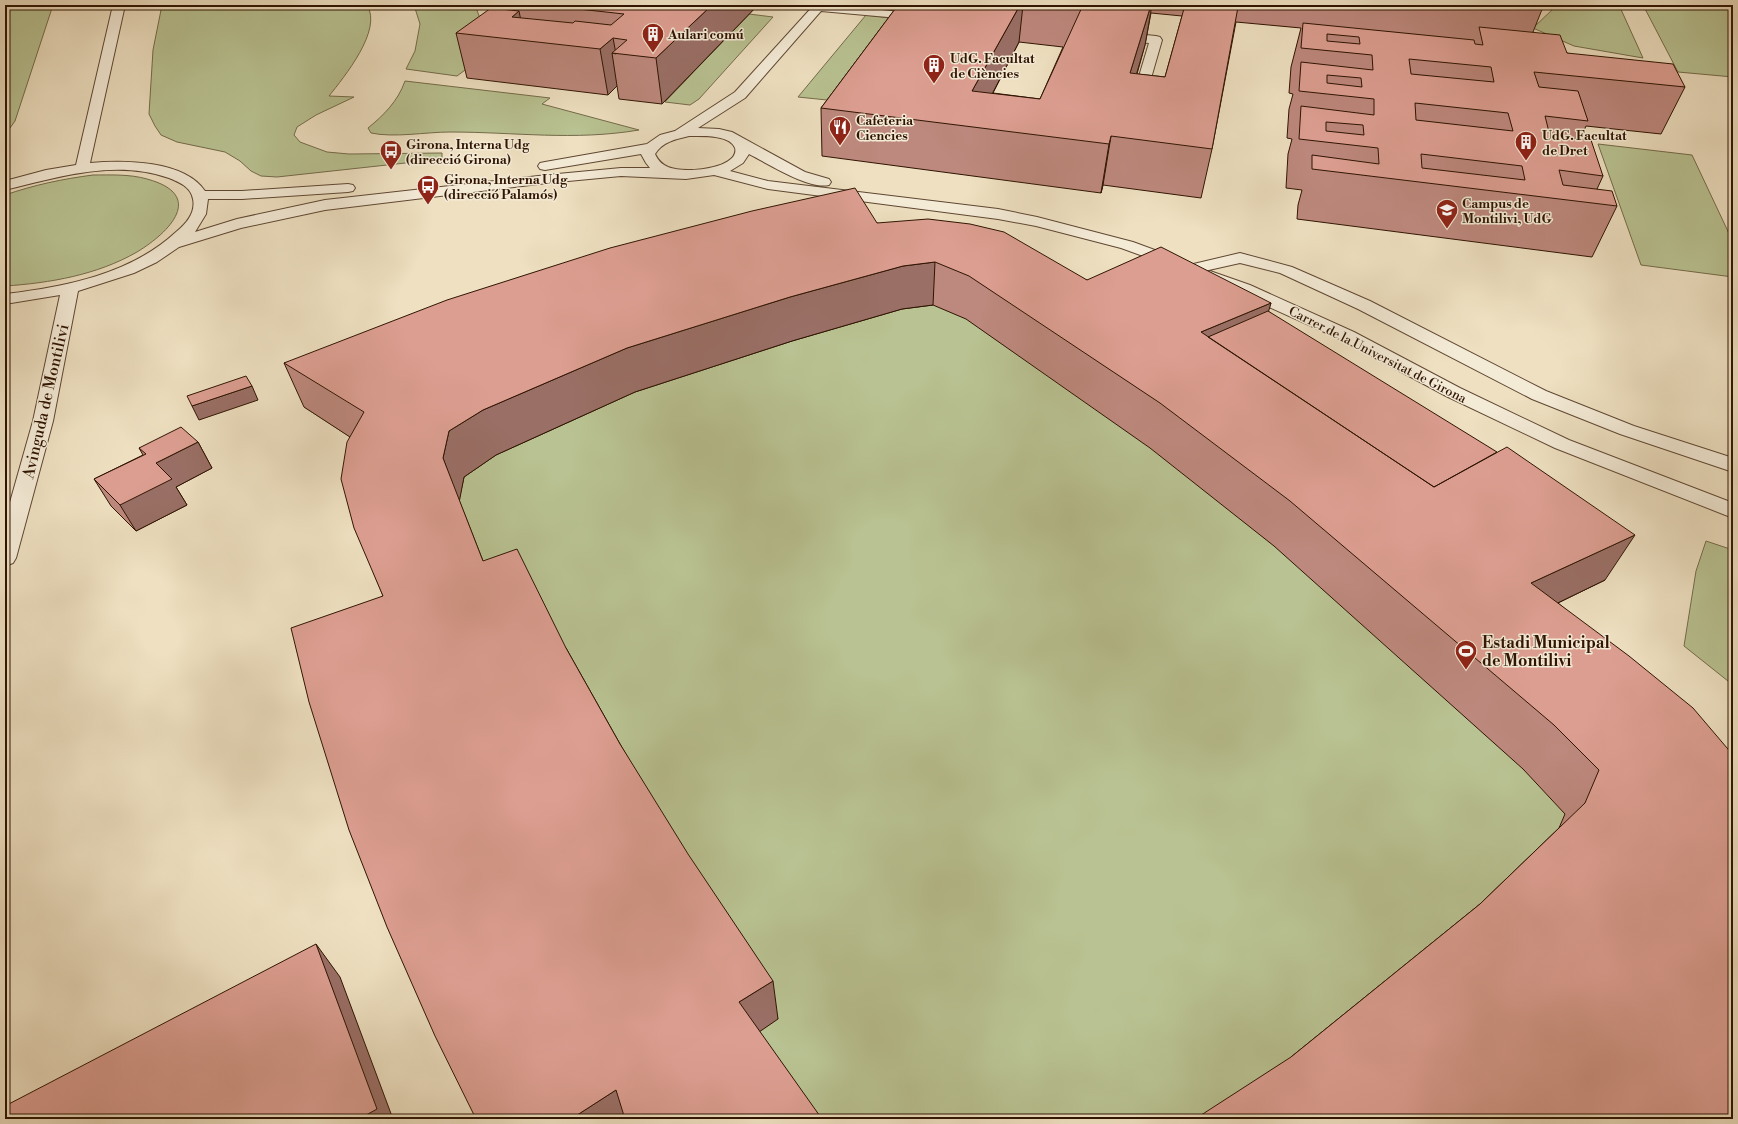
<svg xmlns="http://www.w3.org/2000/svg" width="1738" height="1124" font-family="'Libre Bodoni',serif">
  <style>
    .green { fill: #b9c292; stroke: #746b4a }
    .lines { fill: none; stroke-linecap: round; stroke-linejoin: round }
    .minor-casing { stroke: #5f4732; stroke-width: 2 }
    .minor { fill: #f4ebd7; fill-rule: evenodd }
    .wall { fill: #bd887d; stroke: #2f1402; fill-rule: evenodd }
    .shaded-wall { fill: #9a6f66; stroke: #2f1402 }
    .building { fill: #dc9e91; stroke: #2f1402; fill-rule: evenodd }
    .labels { text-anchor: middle; stroke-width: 3; stroke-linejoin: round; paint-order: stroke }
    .far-poi-label { font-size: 13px; font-weight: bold; fill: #2f1402; stroke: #f4ebd7; text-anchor: start }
    .far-street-label { font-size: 13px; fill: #2f1402; stroke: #f4ebd7 }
    .street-label { font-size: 16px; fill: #2f1402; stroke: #f4ebd7 }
    .poi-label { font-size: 16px; font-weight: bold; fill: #2f1402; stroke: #f4ebd7; text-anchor: start }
  </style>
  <rect width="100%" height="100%" fill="#eee0c1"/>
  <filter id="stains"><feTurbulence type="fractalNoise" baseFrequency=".005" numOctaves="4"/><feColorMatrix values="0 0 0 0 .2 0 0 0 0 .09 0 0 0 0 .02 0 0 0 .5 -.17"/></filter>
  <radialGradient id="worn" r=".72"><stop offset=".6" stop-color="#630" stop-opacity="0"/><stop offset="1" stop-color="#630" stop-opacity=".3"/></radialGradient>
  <!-- green -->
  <path class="green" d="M 5,5 L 53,5 L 15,121 L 5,135 Z
    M 162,5 L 367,5 C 383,30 344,77 329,96 L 354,97 L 316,115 L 297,127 L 294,135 L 300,142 L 327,152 L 349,154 L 442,153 L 442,159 L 277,177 L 261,176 L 251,171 L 240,161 L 225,152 L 177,142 L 161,135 L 155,126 L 149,114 L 153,50 Z
    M 414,5 L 475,5 L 488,40 L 503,42 L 457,76 L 406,69 L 415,51 L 420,24 Z
    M 1544,5 L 1619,5 L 1643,58 L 1574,46 L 1533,28 L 1553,9 Z
    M 1643,5 L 1733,5 L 1733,77 L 1678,72 Z
    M 749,14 L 773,17 L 699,99 L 690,105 L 665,102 Z
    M 866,15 L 915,21 L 856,103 L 798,97 Z
    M 405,81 L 550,98 L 542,104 L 639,130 C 574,141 515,132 450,132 C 426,132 394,138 371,133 L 368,128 C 384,115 398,101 405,81 Z
    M 1598,144 L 1692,155 L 1733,242 L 1733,277 L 1641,265 Z
    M 93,175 C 110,175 130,174 147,179 C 206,195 170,232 137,252 C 97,275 50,283 5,286 L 5,195 C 34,185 62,179 93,175 Z
    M 855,229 L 1484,493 L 1605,580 L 1505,628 L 1733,1119 L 639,1119 L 394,623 L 374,574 L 381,457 L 304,407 L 460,344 Z
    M 1706,541 L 1733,550 L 1733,685 L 1684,646 L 1696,571 Z"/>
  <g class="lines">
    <!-- minor casing -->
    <g class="minor-casing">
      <path id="minor" d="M 113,5 L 125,5 L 90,163 C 124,160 184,160 205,191 L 242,191 L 348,184 L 353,185 L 355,188 L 353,191 L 348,192 L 242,199 L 208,199 L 206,214 L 195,232 L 237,219 L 325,200 L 547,175 L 621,168 L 650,168 L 646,163 L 641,154 L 545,170 L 540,169 L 538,166 L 540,163 L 545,162 L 647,144 L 660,135 L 675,131 L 735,92 L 814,5 L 833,5 L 921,14 L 925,15 L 927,17 L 925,19 L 921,20 L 821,11 L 745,98 L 698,128 L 719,129 L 732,132 L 805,172 L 829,179 L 831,182 L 829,185 C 809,190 767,163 749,154 L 743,163 L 730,171 L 768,181 L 998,209 L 1037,217 L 1133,242 L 1182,260 L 1184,263 L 1182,266 L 1176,268 L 1121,248 L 1036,226 L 998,219 L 768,189 L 714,175 L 686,179 L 621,176 L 547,183 L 325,210 L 241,228 L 179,247 L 157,262 L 134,273 L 78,291 L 53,421 L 16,558 L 13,563 L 5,566 L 5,520 L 33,421 L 60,295 L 5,304 L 5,294 C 65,287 131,274 176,232 C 186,224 196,213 193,199 C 191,187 179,182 169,178 C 115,159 58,177 5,190 L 5,181 L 46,170 L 76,165 ZM 689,136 C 700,136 730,134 735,148 C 736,151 735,154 733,157 C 722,170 683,173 668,167 C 661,164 658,160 655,154 C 662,142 676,139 689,136 Z
        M 1116,32 L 1156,36 L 1160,37 L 1162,40 L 1143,106 L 1133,106 L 1131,103 L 1149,43 L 1112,39 L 1110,36 L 1112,33 Z
        M 1240,253 L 1292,267 L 1370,301 L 1546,391 L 1634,426 L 1733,458 L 1733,472 L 1620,434 L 1532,399 L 1358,309 L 1280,273 L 1240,263 L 1191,274 L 1185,272 L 1183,269 L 1185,266 Z
        M 1210,271 L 1250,285 L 1354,332 L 1460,388 L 1569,440 L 1733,503 L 1733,518 L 1555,448 L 1446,396 L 1342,340 L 1238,293 L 1204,279 L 1202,276 L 1204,273 Z"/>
    </g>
    <!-- minor -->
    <use href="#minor" class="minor"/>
  </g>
  <!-- wall -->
  <path class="wall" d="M 504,5 L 758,5 L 662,104 L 619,99 L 617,86 L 608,95 L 467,78 L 456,33 L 505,10 Z
    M 898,5 L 1542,5 L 1543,7 L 1533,32 L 1567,53 L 1685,87 L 1661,134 L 1586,126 L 1580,139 L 1603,176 L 1597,189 L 1617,206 L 1592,257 L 1297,219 L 1298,205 L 1302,190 L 1286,188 L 1288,154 L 1292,139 L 1287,138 L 1289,109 L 1293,94 L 1289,93 L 1291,67 L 1301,28 L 1236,22 L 1212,149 L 1201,198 L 1103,185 L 1101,193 L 822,156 L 821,108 ZM 1151,13 L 1182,16 L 1165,77 L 1137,74 L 1145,45 ZM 1019,42 L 1063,47 L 1040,99 L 993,93 Z
    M 877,223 L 1087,280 L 1271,303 L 1268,311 L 1605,580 L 1558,603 L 1733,755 L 1291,1057 L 1480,904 L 1559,828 L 1565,814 L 1523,769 L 1274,546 L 1150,448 L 966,319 L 933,305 L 902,309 L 792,341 L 635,392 L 496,455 L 464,477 L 459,500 L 483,561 L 566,648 L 620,744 L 778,1019 L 383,596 L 350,437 L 304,407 L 284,363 Z
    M 198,442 L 212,468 L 176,487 L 187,505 L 136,531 L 111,506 L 94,479 L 143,455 L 139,448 Z"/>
  <!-- shaded-wall -->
  <path class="shaded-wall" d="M 712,5 L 758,5 L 662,104 L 656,58 Z
    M 1020,5 L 1023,5 L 1019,42 L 975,127 L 972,91 Z
    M 1151,5 L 1152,5 L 1145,45 L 1123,120 L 1130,73 Z
    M 519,11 L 525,41 L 512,17 Z
    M 613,38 L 616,54 L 612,53 L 617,86 L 608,95 L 600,49 Z
    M 1111,136 L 1103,185 L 1101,193 L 1109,144 Z
    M 935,262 L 933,305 L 902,309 L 792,341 L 635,392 L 496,455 L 464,477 L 459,503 L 443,458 L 449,431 L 483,410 L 627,348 L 790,297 L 903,266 Z
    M 1271,303 L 1258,347 L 1228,360 L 1201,332 Z
    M 252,386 L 258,400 L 199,420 L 192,406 Z
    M 198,442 L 212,468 L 176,487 L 187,505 L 136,531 L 120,505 L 156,463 Z
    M 1635,535 L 1605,580 L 1504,629 L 1531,583 Z
    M 316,944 L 340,977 L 393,1119 L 359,1119 Z
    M 773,981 L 778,1019 L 746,1041 L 739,1002 Z
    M 616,1090 L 629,1119 L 571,1119 Z"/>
  <!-- building -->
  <path class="building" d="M 542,5 L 712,5 L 656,58 L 612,53 L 627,40 L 613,38 L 600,49 L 456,33 L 491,8 L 519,11 L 512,17 L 573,23 L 575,21 L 611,25 L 624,14 Z
    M 898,5 L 1020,5 L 972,91 L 1040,99 L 1083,5 L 1151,5 L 1130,73 L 1165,77 L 1185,5 L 1215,5 L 1238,7 L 1212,149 L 1111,136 L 1109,144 L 821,108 Z
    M 1521,5 L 1542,5 L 1543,7 Z
    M 1303,23 L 1474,40 L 1475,44 L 1483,45 L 1479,27 L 1560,35 L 1567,53 L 1673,64 L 1685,87 L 1534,72 L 1539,87 L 1578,91 L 1588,121 L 1545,116 L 1550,136 L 1591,140 L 1603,176 L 1559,170 L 1563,185 L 1612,191 L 1617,206 L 1312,169 L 1312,155 L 1379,164 L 1378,148 L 1299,139 L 1301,106 L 1374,115 L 1374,99 L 1299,91 L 1301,62 L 1373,70 L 1372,55 L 1301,48 ZM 1327,34 L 1359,37 L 1360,44 L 1327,41 ZM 1409,59 L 1491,67 L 1494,82 L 1411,74 ZM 1327,75 L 1361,78 L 1362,87 L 1327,83 ZM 1415,103 L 1508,113 L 1513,131 L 1416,120 ZM 1326,122 L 1363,125 L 1364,135 L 1326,131 ZM 1421,154 L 1522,166 L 1525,180 L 1422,168 Z
    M 855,188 L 877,223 L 928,219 L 970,224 L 1004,232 L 1087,280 L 1161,247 L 1271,303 L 1201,332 L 1434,487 L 1507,447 L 1635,535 L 1531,583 L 1629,656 L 1693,708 L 1733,755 L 1733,1119 L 1195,1119 L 1291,1057 L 1480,904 L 1585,803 L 1599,770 L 1554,725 L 1290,501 L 1160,403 L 969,276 L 935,262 L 903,266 L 790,297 L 627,348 L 483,410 L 449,431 L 443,458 L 483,561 L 517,549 L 566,648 L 620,744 L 688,854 L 773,981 L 739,1002 L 822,1119 L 625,1119 L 616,1090 L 571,1119 L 476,1119 L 435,1036 L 387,927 L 349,830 L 309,702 L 291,628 L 383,596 L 354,528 L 341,479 L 347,442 L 364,412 L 284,363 L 447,300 L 610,248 L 752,211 Z
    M 1268,311 L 1497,452 L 1434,487 L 1208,337 Z
    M 246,376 L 252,386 L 192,406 L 187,396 Z
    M 181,427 L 198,442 L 156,463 L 172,479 L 120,505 L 94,479 L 146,454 L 139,448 Z
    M 316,944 L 377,1109 L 359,1119 L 5,1119 L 5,1106 Z"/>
  <!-- icons -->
  <defs>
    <g id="building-pin" transform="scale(1.15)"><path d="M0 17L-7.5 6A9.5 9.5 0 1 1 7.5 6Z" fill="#8f2418" stroke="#f4ebd7"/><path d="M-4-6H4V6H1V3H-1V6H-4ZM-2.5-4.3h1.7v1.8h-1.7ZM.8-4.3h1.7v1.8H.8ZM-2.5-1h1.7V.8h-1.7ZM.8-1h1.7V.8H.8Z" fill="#fff"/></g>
    <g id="restaurant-pin" transform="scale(1.15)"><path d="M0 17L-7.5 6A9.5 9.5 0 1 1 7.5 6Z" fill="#8f2418" stroke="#f4ebd7"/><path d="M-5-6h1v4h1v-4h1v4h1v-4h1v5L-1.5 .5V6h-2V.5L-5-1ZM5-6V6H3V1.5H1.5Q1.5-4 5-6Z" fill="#fff"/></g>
    <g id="bus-pin" transform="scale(1.15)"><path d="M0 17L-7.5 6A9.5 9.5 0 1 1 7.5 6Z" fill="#8f2418" stroke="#f4ebd7"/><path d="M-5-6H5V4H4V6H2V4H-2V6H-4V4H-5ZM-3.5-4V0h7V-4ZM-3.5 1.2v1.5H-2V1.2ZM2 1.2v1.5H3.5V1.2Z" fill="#fff"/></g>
    <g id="university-pin" transform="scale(1.15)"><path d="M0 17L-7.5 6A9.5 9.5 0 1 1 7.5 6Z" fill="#8f2418" stroke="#f4ebd7"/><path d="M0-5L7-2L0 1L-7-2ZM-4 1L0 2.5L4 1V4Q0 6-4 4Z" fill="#fff"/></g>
    <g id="stadium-pin" transform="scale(1.15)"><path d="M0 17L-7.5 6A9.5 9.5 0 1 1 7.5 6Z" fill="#8f2418" stroke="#f4ebd7"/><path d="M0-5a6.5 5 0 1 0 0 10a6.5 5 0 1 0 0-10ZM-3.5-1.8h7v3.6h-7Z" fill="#fff"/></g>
  </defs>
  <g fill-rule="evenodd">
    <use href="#building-pin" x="653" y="34"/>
    <use href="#building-pin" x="934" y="65"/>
    <use href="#restaurant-pin" x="840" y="127"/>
    <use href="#building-pin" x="1526" y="142"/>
    <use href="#bus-pin" x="391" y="151"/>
    <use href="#bus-pin" x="428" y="186"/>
    <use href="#university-pin" x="1447" y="210"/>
    <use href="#stadium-pin" x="1466" y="651"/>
  </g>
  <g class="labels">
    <!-- far-poi labels -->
    <g class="far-poi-label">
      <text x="668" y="39">Aulari comú</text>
      <text x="950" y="63">UdG. Facultat<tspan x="950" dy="15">de Ciències</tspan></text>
      <text x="856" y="125">Cafeteria<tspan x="856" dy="15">Ciencies</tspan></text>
      <text x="1542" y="140">UdG. Facultat<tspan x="1542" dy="15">de Dret</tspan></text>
      <text x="406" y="149">Girona, Interna Udg<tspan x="406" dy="15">(direcció Girona)</tspan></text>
      <text x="444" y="184">Girona, Interna Udg<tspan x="444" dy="15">(direcció Palamós)</tspan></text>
      <text x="1462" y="208">Campus de<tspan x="1462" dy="15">Montilivi, UdG</tspan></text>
    </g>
    <!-- far-street labels -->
    <g class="far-street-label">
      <text transform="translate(1378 354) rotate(27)" y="5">Carrer de la Universitat de Girona</text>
    </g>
    <!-- street labels -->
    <g class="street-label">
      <text transform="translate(45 401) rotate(-77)" y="6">Avinguda de Montilivi</text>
    </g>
    <!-- poi labels -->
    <g class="poi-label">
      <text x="1482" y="648">Estadi Municipal<tspan x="1482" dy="18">de Montilivi</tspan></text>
    </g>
  </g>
  <!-- margin -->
  <rect width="1738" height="1124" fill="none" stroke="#eee0c1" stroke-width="20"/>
  <rect x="6" y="6" width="1726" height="1112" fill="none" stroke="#2f1402" stroke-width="2"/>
  <rect x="10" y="10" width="1718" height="1104" fill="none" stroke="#2f1402"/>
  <rect width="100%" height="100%" filter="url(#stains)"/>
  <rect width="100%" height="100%" fill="url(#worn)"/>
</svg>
